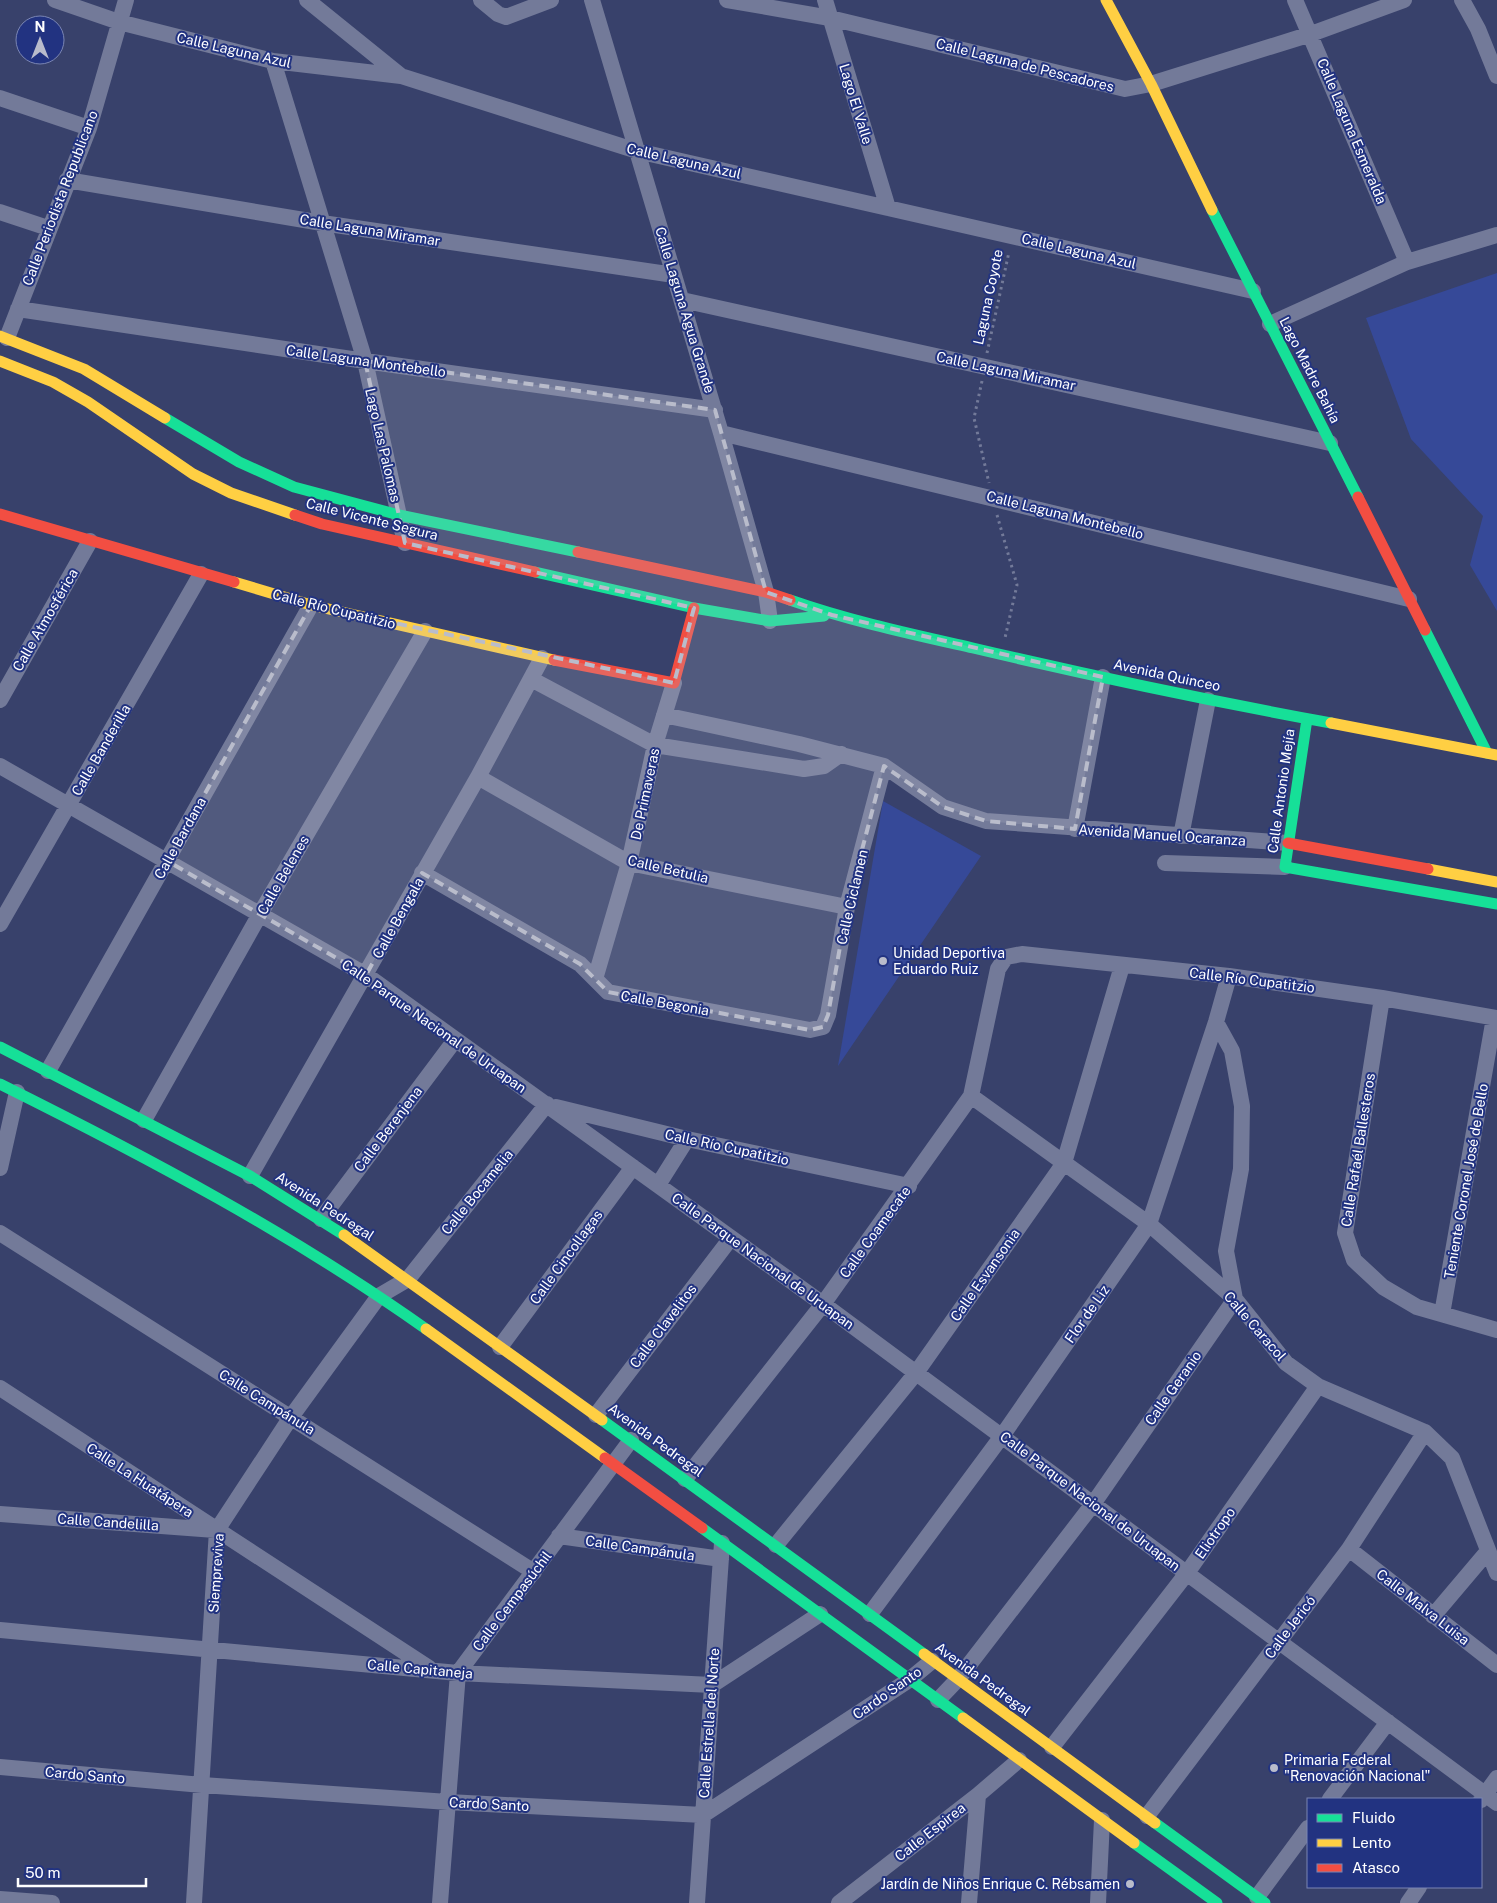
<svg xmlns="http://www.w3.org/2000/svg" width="1497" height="1903" font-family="'Public Sans',sans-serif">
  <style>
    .green { fill: #364998 }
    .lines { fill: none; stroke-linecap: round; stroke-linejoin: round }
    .path { stroke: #737a99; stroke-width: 3; stroke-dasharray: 2.5 4; stroke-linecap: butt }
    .street { stroke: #737a99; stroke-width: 16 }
    .fast { stroke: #16e098; stroke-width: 11 }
    .slow { stroke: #ffcf43; stroke-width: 11 }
    .jam { stroke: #f24e42; stroke-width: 11 }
    .marked { fill: #b9bccb; fill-opacity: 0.2; stroke: #b9bccb; stroke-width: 4; stroke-dasharray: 10 6; stroke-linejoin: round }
    .poi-dot { fill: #b9bccb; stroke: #223381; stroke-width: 2 }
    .labels { text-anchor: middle; stroke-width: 4; stroke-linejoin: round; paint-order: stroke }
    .street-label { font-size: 14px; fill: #fff; stroke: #223381 }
    .poi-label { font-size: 14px; fill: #fff; stroke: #223381; text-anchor: start }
  </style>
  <rect width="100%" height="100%" fill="#38416b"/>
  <!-- green -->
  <path class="green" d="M 1497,273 L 1497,611 L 1470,565 L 1483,516 L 1411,439 L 1366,318 Z
    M 883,801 L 981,856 L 838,1066 Z"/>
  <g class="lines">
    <!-- path -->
    <path class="path" d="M 987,353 L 1009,252
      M 982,381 L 974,418 L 989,483
      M 997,515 L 1017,585 L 1005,638"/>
    <!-- street -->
    <path class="street" d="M 55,0 L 119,22 L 273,61 L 401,76 L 637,151 L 1253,291
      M 307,0 L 401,76
      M 481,0 L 498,14 L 506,17 L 551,0
      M 592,0 L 721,433 L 766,592 L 770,621
      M 727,0 L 830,18 L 1125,89 L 1151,84 L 1311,34 L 1404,0
      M 825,0 L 888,208
      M 1295,0 L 1407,262
      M 1462,0 L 1478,29 L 1497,76
      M 273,61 L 365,361 L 405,543
      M 0,98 L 89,128
      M 67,180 L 322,223 L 674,275
      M 0,212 L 48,228
      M 682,300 L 1330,443
      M 18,309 L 365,361 L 715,410
      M 1270,324 L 1407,262 L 1497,235
      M 7,338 L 89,128 L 126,0
      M 721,433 L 1409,599
      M 531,679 L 655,745 L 804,769 L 824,766 L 841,754
      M 0,700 L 90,541
      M 664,715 L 799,744 L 884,766 L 943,807 L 986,821 L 1288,843
      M 0,766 L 366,975 L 823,1304 L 1497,1803
      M 478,777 L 629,863 L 847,907
      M 1075,829 L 1103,677
      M 1181,836 L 1208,700
      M 1165,863 L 1285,867
      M 422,873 L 580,964 L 608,992 L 810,1030 L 823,1027 L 828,1015 L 847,907 L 884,766
      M 0,924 L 201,574
      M 595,979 L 629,863 L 655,745 L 674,683
      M 1382,998 L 1345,1233 L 1354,1260 L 1383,1287 L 1417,1307 L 1497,1330
      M 48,1071 L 311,605
      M 971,1096 L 1149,1224 L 1235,1299 L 1286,1363 L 1318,1386 L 1425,1432 L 1452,1458 L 1497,1573
      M 556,1107 L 687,1139 L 909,1186
      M 144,1120 L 260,914 L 425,631
      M 0,1168 L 17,1092
      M 250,1176 L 478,777 L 542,658
      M 658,1185 L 687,1139
      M 321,1219 L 455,1040
      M 0,1233 L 534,1572
      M 1442,1314 L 1494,1018
      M 500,1347 L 633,1167
      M 0,1388 L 429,1668
      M 596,1415 L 731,1238
      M 685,1479 L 823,1304 L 971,1096 L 998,969 L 1006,957 L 1022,954 L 1229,976 L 1382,998 L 1497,1018
      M 0,1514 L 215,1530
      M 559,1536 L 721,1559
      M 776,1545 L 916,1373 L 1064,1163 L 1122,966
      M 1349,1549 L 1497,1665
      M 870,1614 L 1002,1436 L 1149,1224 L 1216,1022 L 1229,976
      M 1433,1616 L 1488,1551
      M 0,1630 L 458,1673 L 712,1685 L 820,1614
      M 938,1700 L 958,1679 L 1093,1504 L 1235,1299 L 1226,1251 L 1241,1169 L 1242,1106 L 1232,1051 L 1216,1022
      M 1052,1747 L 1187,1573 L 1318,1386
      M 0,1767 L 202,1785 L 448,1802 L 703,1815 L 909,1680 L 932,1661
      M 1330,1799 L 1388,1722
      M 1481,1800 L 1497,1778
      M 1147,1816 L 1349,1549 L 1425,1432
      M 1257,1897 L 1308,1828
      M 0,1899 L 52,1903
      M 194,1903 L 217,1530 L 291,1417 L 379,1296 L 408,1279 L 547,1104
      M 440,1903 L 458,1673 L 631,1440
      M 697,1903 L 722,1543
      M 839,1903 L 978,1795 L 1019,1760
      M 969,1903 L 978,1795
      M 1098,1903 L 1102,1820
      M 1408,1903 L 1419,1887"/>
    <!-- fast -->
    <path class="fast" d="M 1212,210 L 1358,497
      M 165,418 L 239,462 L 294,487 L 399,515 L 578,552
      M 535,572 L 694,608 L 770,621 L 824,616
      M 790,600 C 850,621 911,634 973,648 C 1092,676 1211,701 1331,723
      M 1425,630 L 1487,753
      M 1307,719 L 1285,867 L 1497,904
      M 0,1047 L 250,1176 L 344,1235
      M 0,1084 C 147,1157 292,1234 426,1329
      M 602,1420 L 924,1654
      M 702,1528 L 963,1718
      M 1155,1823 L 1265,1903
      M 1134,1843 L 1217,1903"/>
    <!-- slow -->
    <path class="slow" d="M 1106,0 L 1151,84 L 1212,210
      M 0,336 L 84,369 L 165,418
      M 0,361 L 53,382 L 88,402 L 193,474 L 231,493 L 295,515
      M 234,582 L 311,605 L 554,660
      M 1331,723 L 1497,755
      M 1428,869 L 1497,882
      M 344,1235 L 602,1420
      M 426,1329 L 605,1458
      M 924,1654 L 1155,1823
      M 963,1718 L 1134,1843"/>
    <!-- jam -->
    <path class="jam" d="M 1358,497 L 1425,630
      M 0,514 L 234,582
      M 295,515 L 322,524 L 535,572
      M 578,552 L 766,592 L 790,600
      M 554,660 L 674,683 L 694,608
      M 1288,843 L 1428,869
      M 605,1458 L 702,1528"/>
  </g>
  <!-- marked area -->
  <path class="marked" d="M 365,361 L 715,410 L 766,592 L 832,615 L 1103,677 L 1075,829 L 986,821 L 943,807 L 884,766 L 847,907 L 828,1015 L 823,1027 L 810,1030 L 608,992 L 580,964 L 422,873 L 366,975 L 167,861 L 311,605 L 674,683 L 694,608 L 405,543 Z"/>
  <!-- markers -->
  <g class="poi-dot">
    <circle cx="883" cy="961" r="5"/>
    <circle cx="1274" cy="1768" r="5"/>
    <circle cx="1130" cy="1884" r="5"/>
  </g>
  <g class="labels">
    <!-- street labels -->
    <g class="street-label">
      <text transform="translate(234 50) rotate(13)" y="5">Calle Laguna Azul</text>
      <text transform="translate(1025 65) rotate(14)" y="5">Calle Laguna de Pescadores</text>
      <text transform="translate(856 104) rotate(73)" y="5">Lago El Valle</text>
      <text transform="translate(1352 131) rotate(67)" y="5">Calle Laguna Esmeralda</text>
      <text transform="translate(684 161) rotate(13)" y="5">Calle Laguna Azul</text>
      <text transform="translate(60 198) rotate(-69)" y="5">Calle Periodista Republicano</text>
      <text transform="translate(370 230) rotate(9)" y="5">Calle Laguna Miramar</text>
      <text transform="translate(1079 251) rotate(13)" y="5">Calle Laguna Azul</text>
      <text transform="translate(988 297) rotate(-78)" y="5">Laguna Coyote</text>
      <text transform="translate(685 310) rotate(73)" y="5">Calle Laguna Agua Grande</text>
      <text transform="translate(366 361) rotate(8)" y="5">Calle Laguna Montebello</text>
      <text transform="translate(1310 370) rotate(63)" y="5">Lago Madre Bahía</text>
      <text transform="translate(1006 371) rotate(12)" y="5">Calle Laguna Miramar</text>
      <text transform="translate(383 445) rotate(77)" y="5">Lago Las Palomas</text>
      <text transform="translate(1065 515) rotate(14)" y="5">Calle Laguna Montebello</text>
      <text transform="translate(372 519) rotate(14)" y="5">Calle Vicente Segura</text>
      <text transform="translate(334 609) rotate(14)" y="5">Calle Río Cupatitzio</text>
      <text transform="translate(45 620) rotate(-60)" y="5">Calle Atmosférica</text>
      <text transform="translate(1167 675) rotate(12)" y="5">Avenida Quinceo</text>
      <text transform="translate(101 750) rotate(-60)" y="5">Calle Banderilla</text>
      <text transform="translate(1281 791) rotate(-82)" y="5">Calle Antonio Mejía</text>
      <text transform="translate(645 794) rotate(-78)" y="5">De Primaveras</text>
      <text transform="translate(1162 835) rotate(4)" y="5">Avenida Manuel Ocaranza</text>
      <text transform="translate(180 838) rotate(-61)" y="5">Calle Bardana</text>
      <text transform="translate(668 869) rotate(13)" y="5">Calle Betulia</text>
      <text transform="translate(283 875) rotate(-60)" y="5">Calle Belenes</text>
      <text transform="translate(852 897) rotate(-77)" y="5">Calle Ciclamen</text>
      <text transform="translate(398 918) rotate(-61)" y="5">Calle Bengala</text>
      <text transform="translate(1252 980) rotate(7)" y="5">Calle Río Cupatitzio</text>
      <text transform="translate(665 1003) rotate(10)" y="5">Calle Begonia</text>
      <text transform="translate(434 1026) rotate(35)" y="5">Calle Parque Nacional de Uruapan</text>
      <text transform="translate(388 1129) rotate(-53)" y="5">Calle Berenjena</text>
      <text transform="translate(727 1147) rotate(12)" y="5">Calle Río Cupatitzio</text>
      <text transform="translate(1358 1150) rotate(-81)" y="5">Calle Rafaél Ballesteros</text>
      <text transform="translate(1466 1181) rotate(-80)" y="5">Teniente Coronel José de Bello</text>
      <text transform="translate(477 1192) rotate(-51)" y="5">Calle Bocamelia</text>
      <text transform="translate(325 1206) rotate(33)" y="5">Avenida Pedregal</text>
      <text transform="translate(875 1232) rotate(-54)" y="5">Calle Coamecate</text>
      <text transform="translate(566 1257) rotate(-54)" y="5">Calle Cincollagas</text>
      <text transform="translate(763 1261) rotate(36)" y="5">Calle Parque Nacional de Uruapan</text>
      <text transform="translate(985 1275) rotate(-55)" y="5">Calle Esvansonia</text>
      <text transform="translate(1087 1314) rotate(-55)" y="5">Flor de Liz</text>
      <text transform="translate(663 1326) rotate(-53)" y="5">Calle Clavelitos</text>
      <text transform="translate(1255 1326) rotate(49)" y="5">Calle Caracol</text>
      <text transform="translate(1173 1388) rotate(-55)" y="5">Calle Geranio</text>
      <text transform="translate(267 1402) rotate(32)" y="5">Calle Campánula</text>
      <text transform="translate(656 1440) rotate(36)" y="5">Avenida Pedregal</text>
      <text transform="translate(140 1480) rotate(33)" y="5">Calle La Huatápera</text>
      <text transform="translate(1090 1501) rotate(37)" y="5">Calle Parque Nacional de Uruapan</text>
      <text transform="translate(108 1522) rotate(4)" y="5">Calle Candelilla</text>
      <text transform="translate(1215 1533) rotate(-55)" y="5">Eliotropo</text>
      <text transform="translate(640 1548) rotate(8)" y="5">Calle Campánula</text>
      <text transform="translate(216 1573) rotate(-86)" y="5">Siempreviva</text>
      <text transform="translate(512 1601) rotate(-53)" y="5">Calle Cempasúchil</text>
      <text transform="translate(1423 1607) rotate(38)" y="5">Calle Malva Luisa</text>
      <text transform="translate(1290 1627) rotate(-53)" y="5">Calle Jericó</text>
      <text transform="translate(420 1669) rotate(5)" y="5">Calle Capitaneja</text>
      <text transform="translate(983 1679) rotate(36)" y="5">Avenida Pedregal</text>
      <text transform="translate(887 1693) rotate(-35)" y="5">Cardo Santo</text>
      <text transform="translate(709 1723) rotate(-86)" y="5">Calle Estrella del Norte</text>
      <text transform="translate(85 1775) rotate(5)" y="5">Cardo Santo</text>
      <text transform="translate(489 1804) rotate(3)" y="5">Cardo Santo</text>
      <text transform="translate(930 1832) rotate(-38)" y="5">Calle Espirea</text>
    </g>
    <!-- poi labels -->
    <g class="poi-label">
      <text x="893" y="958">Unidad Deportiva<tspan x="893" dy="16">Eduardo Ruiz</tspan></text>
      <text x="1284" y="1765">Primaria Federal<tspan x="1284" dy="16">"Renovación Nacional"</tspan></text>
      <text x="1120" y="1889" text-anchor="end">Jardín de Niños Enrique C. Rébsamen</text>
    </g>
  </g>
  <!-- legend -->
  <rect x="1307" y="1798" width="175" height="90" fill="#223381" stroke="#7a85b3"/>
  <rect x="1317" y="1814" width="25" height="8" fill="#16e098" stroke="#7a85b3"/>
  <text x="1352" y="1823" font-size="15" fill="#ffffff">Fluido</text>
  <rect x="1317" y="1839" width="25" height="8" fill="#ffcf43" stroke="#7a85b3"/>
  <text x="1352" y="1848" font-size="15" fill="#ffffff">Lento</text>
  <rect x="1317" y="1864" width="25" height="8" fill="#f24e42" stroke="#7a85b3"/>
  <text x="1352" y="1873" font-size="15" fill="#ffffff">Atasco</text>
  <!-- north arrow -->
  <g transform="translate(40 40)"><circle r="24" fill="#223381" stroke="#7a85b3"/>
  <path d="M0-4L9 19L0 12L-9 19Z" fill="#b9bccb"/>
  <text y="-8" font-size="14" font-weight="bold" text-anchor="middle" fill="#ffffff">N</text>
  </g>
  <!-- scale -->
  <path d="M18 1878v8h128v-8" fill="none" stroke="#ffffff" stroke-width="2.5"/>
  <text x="25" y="1878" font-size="15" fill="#ffffff" stroke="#223381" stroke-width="4" paint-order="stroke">50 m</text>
</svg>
